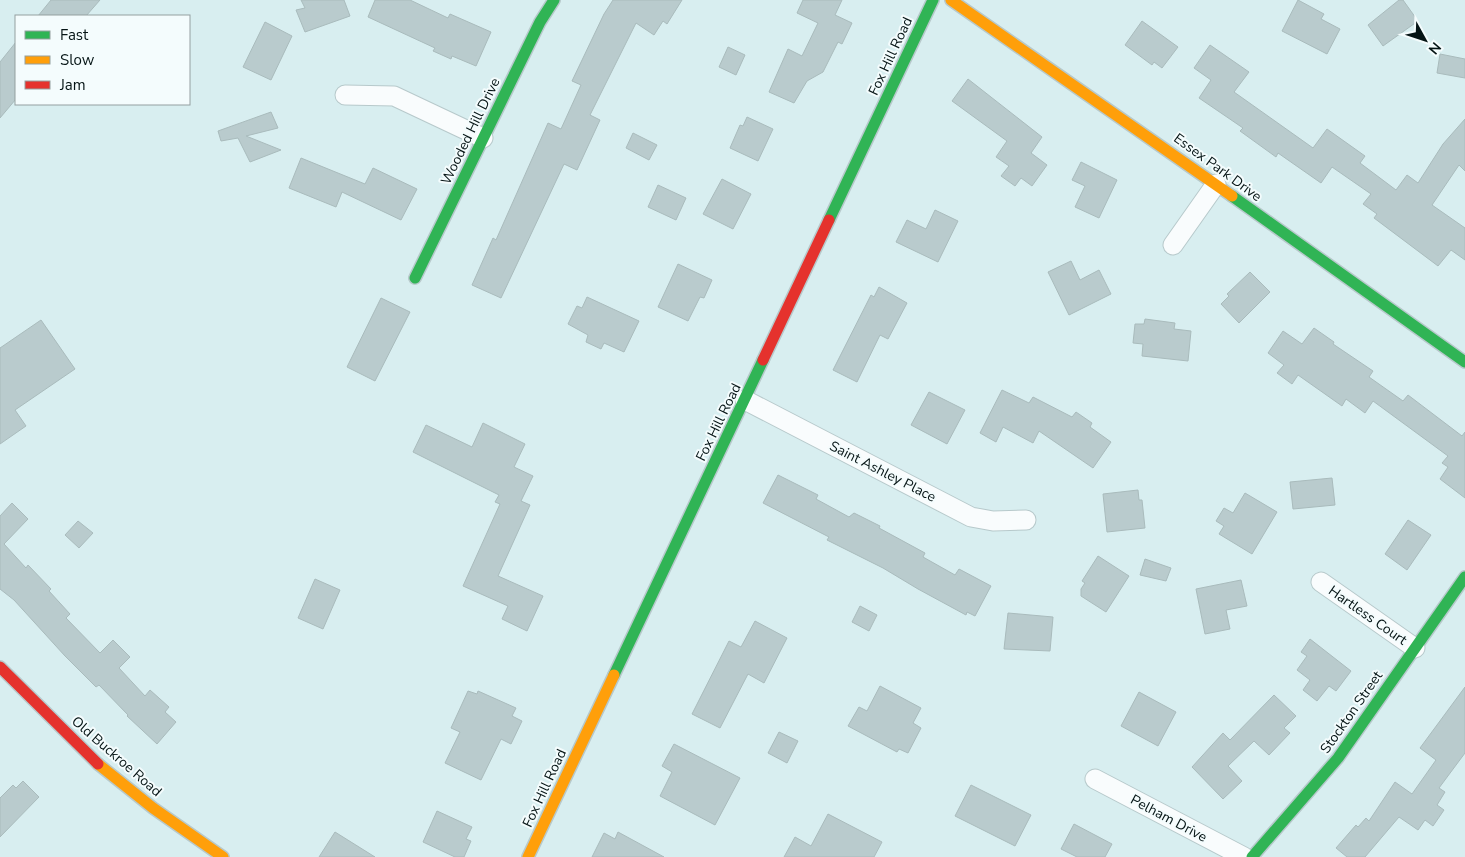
<svg xmlns="http://www.w3.org/2000/svg" width="1465" height="857" font-family="'Nunito Sans',sans-serif">
  <style>
    .building { fill: #b9cbcd; stroke: #a9bbbc }
    .lines { fill: none; stroke-linecap: round; stroke-linejoin: round }
    .street-casing { stroke: #b7c9cb; stroke-width: 21 }
    .fast-casing { stroke: #b7c9cb; stroke-width: 14 }
    .slow-casing { stroke: #b7c9cb; stroke-width: 14 }
    .jam-casing { stroke: #b7c9cb; stroke-width: 14 }
    .street { stroke: #f9fcfd; stroke-width: 19 }
    .fast { stroke: #30b455; stroke-width: 11 }
    .slow { stroke: #ff9f0a; stroke-width: 11 }
    .jam { stroke: #e5322d; stroke-width: 11 }
    .labels { text-anchor: middle; stroke-width: 4; stroke-linejoin: round; paint-order: stroke }
    .street-label { font-size: 14px; fill: #051415; stroke: #f4fcfd }
  </style>
  <rect width="100%" height="100%" fill="#d8eef0"/>
  <!-- building -->
  <path class="building" d="M 51,0 L 100,0 L 86,16 L 38,16 Z
    M 301,0 L 344,0 L 350,16 L 305,32 L 296,10 L 305,8 Z
    M 375,0 L 410,0 L 448,18 L 450,14 L 491,32 L 476,66 L 452,56 L 451,59 L 433,51 L 435,48 L 368,17 Z
    M 613,0 L 682,0 L 667,24 L 663,21 L 654,35 L 636,23 L 590,115 L 600,120 L 577,170 L 564,164 L 501,298 L 472,285 L 493,238 L 496,240 L 548,123 L 561,129 L 581,85 L 572,81 L 604,14 Z
    M 803,0 L 842,0 L 835,15 L 852,23 L 842,44 L 838,42 L 823,72 L 807,81 L 794,103 L 769,92 L 788,49 L 802,56 L 818,23 L 797,13 Z
    M 1298,0 L 1324,14 L 1321,19 L 1340,29 L 1327,54 L 1282,31 Z
    M 1399,0 L 1403,0 L 1418,21 L 1383,46 L 1368,25 Z
    M 1142,21 L 1178,47 L 1162,68 L 1154,62 L 1152,65 L 1125,45 Z
    M 265,22 L 292,36 L 271,80 L 243,67 Z
    M 16,42 L 16,99 L 0,118 L 0,62 Z
    M 1210,45 L 1249,72 L 1234,92 L 1313,148 L 1327,129 L 1365,156 L 1360,163 L 1396,190 L 1407,175 L 1418,183 L 1443,144 L 1465,119 L 1465,171 L 1459,165 L 1432,205 L 1465,228 L 1465,260 L 1451,250 L 1438,266 L 1374,218 L 1377,214 L 1363,204 L 1371,194 L 1332,167 L 1321,183 L 1278,153 L 1276,157 L 1240,131 L 1243,128 L 1199,98 L 1211,80 L 1194,68 Z
    M 728,47 L 745,55 L 736,75 L 719,67 Z
    M 1440,54 L 1465,59 L 1465,78 L 1437,73 Z
    M 968,79 L 1042,137 L 1031,153 L 1047,165 L 1032,186 L 1021,178 L 1015,186 L 1001,176 L 1009,166 L 996,157 L 1007,141 L 952,101 Z
    M 271,112 L 278,128 L 246,136 L 281,150 L 250,162 L 238,138 L 221,141 L 218,131 Z
    M 747,117 L 773,129 L 758,161 L 730,148 L 740,125 L 743,126 Z
    M 633,133 L 657,145 L 649,160 L 626,148 Z
    M 301,158 L 365,184 L 373,168 L 417,189 L 401,220 L 342,192 L 336,207 L 289,188 Z
    M 1081,162 L 1117,180 L 1099,218 L 1075,207 L 1085,186 L 1072,180 Z
    M 722,179 L 751,194 L 733,229 L 703,214 Z
    M 658,185 L 686,198 L 676,220 L 648,207 Z
    M 935,210 L 958,221 L 938,262 L 896,242 L 907,220 L 926,229 Z
    M 1071,261 L 1080,280 L 1099,270 L 1111,294 L 1069,315 L 1048,272 Z
    M 678,264 L 712,280 L 704,298 L 700,297 L 688,321 L 658,307 Z
    M 1250,272 L 1270,292 L 1239,323 L 1221,304 L 1229,296 L 1227,294 Z
    M 879,287 L 907,303 L 888,339 L 880,335 L 857,382 L 833,370 L 871,295 L 874,297 Z
    M 587,297 L 639,321 L 624,352 L 604,343 L 601,349 L 586,342 L 588,335 L 568,324 L 577,306 L 582,308 Z
    M 381,298 L 410,312 L 375,381 L 347,367 Z
    M 1145,319 L 1175,323 L 1174,329 L 1191,331 L 1188,361 L 1142,356 L 1143,344 L 1133,343 L 1135,324 L 1144,324 Z
    M 41,320 L 75,369 L 15,410 L 26,426 L 0,444 L 0,348 Z
    M 1314,328 L 1334,342 L 1333,344 L 1373,371 L 1369,377 L 1403,401 L 1408,395 L 1462,436 L 1465,432 L 1465,498 L 1440,479 L 1448,467 L 1442,463 L 1448,456 L 1373,401 L 1365,413 L 1346,399 L 1342,406 L 1298,375 L 1292,384 L 1277,373 L 1284,365 L 1268,353 L 1283,331 L 1302,344 Z
    M 1002,390 L 1029,403 L 1033,397 L 1072,417 L 1076,412 L 1092,423 L 1090,427 L 1111,442 L 1093,468 L 1039,431 L 1033,443 L 1003,427 L 996,442 L 980,433 Z
    M 929,392 L 965,410 L 947,444 L 911,425 Z
    M 483,423 L 525,444 L 514,467 L 533,476 L 521,501 L 530,505 L 498,576 L 543,596 L 527,631 L 502,619 L 508,606 L 463,586 L 500,504 L 495,502 L 499,495 L 413,452 L 426,425 L 472,447 Z
    M 778,475 L 818,495 L 816,499 L 849,517 L 854,513 L 880,526 L 879,528 L 925,553 L 923,557 L 955,575 L 959,569 L 991,586 L 975,616 L 967,612 L 966,615 L 918,589 L 883,568 L 827,540 L 829,537 L 763,503 Z
    M 1332,478 L 1335,505 L 1293,509 L 1290,482 Z
    M 1138,490 L 1139,500 L 1142,500 L 1145,528 L 1107,532 L 1103,494 Z
    M 1245,493 L 1277,512 L 1252,554 L 1219,534 L 1224,526 L 1216,521 L 1224,508 L 1233,513 Z
    M 12,503 L 28,519 L 4,544 L 26,568 L 28,565 L 51,589 L 49,591 L 70,614 L 66,618 L 100,653 L 113,640 L 130,657 L 119,668 L 145,696 L 150,690 L 169,707 L 165,712 L 176,722 L 157,744 L 127,716 L 128,715 L 99,685 L 96,687 L 65,656 L 14,600 L 0,589 L 0,516 Z
    M 1408,520 L 1431,535 L 1407,570 L 1385,554 Z
    M 78,521 L 93,533 L 79,548 L 65,535 Z
    M 1098,556 L 1129,576 L 1106,612 L 1081,596 L 1081,589 L 1085,583 L 1082,581 Z
    M 1145,559 L 1171,568 L 1166,581 L 1140,575 Z
    M 315,579 L 340,590 L 323,629 L 298,618 Z
    M 1241,580 L 1247,606 L 1226,610 L 1230,629 L 1205,634 L 1196,589 Z
    M 860,606 L 877,615 L 869,631 L 852,622 Z
    M 1008,613 L 1053,617 L 1050,651 L 1004,649 Z
    M 755,621 L 787,638 L 764,683 L 748,674 L 720,728 L 692,714 L 729,641 L 741,647 Z
    M 1310,639 L 1351,671 L 1336,691 L 1329,686 L 1317,701 L 1303,690 L 1310,680 L 1297,670 L 1307,656 L 1301,652 Z
    M 880,686 L 921,708 L 913,723 L 921,728 L 908,753 L 899,749 L 897,752 L 848,726 L 859,707 L 867,711 Z
    M 1465,687 L 1465,753 L 1439,788 L 1445,792 L 1437,805 L 1444,810 L 1433,826 L 1425,820 L 1418,830 L 1399,817 L 1365,857 L 1347,857 L 1336,848 L 1356,825 L 1358,827 L 1366,818 L 1369,821 L 1395,782 L 1412,794 L 1436,760 L 1420,748 Z
    M 468,691 L 477,694 L 478,691 L 516,708 L 512,716 L 522,721 L 511,744 L 501,739 L 481,780 L 445,763 L 460,732 L 451,728 Z
    M 1139,692 L 1176,712 L 1158,746 L 1121,726 Z
    M 1274,695 L 1296,716 L 1284,728 L 1290,733 L 1269,755 L 1254,741 L 1228,766 L 1242,781 L 1223,799 L 1192,767 L 1223,733 L 1230,740 Z
    M 779,732 L 798,741 L 787,763 L 768,753 Z
    M 674,744 L 740,778 L 715,825 L 660,796 L 672,772 L 662,766 Z
    M 23,781 L 39,797 L 0,837 L 0,798 L 13,785 L 16,788 Z
    M 971,785 L 1031,815 L 1015,846 L 955,816 Z
    M 437,811 L 472,827 L 466,839 L 471,841 L 464,857 L 455,857 L 423,842 Z
    M 828,814 L 882,842 L 874,857 L 784,857 L 795,837 L 811,846 Z
    M 1074,824 L 1112,844 L 1105,857 L 1077,857 L 1061,849 Z
    M 335,832 L 375,857 L 319,857 Z
    M 618,832 L 664,857 L 592,857 L 604,833 L 615,839 Z"/>
  <g class="lines">
    <!-- street casing -->
    <g class="street-casing">
      <path id="street" d="M 345,95 L 394,96 L 483,138
        M 1173,245 L 1216,184
        M 745,400 L 971,517 L 993,521 L 1026,520
        M 1321,582 L 1415,648
        M 1095,779 L 1244,857"/>
    </g>
    <!-- fast casing -->
    <g class="fast-casing">
      <path id="fast" d="M 1232,196 L 1465,362
        M 829,220 L 933,0
        M 415,278 L 540,22 L 554,0
        M 614,675 L 763,360
        M 1252,857 L 1338,758 L 1465,577"/>
    </g>
    <!-- slow casing -->
    <g class="slow-casing">
      <path id="slow" d="M 951,0 L 1232,196
        M 98,764 L 153,808 L 223,857
        M 528,857 L 614,675"/>
    </g>
    <!-- jam casing -->
    <g class="jam-casing">
      <path id="jam" d="M 763,360 L 829,220
        M 0,667 L 98,764"/>
    </g>
    <!-- street -->
    <use href="#street" class="street"/>
    <!-- fast -->
    <use href="#fast" class="fast"/>
    <!-- slow -->
    <use href="#slow" class="slow"/>
    <!-- jam -->
    <use href="#jam" class="jam"/>
  </g>
  <g class="labels">
    <!-- street labels -->
    <g class="street-label">
      <text transform="translate(890 56) rotate(-65)" y="5">Fox Hill Road</text>
      <text transform="translate(470 131) rotate(-64)" y="5">Wooded Hill Drive</text>
      <text transform="translate(1218 167) rotate(36)" y="5">Essex Park Drive</text>
      <text transform="translate(718 422) rotate(-64)" y="5">Fox Hill Road</text>
      <text transform="translate(883 471) rotate(27)" y="5">Saint Ashley Place</text>
      <text transform="translate(1368 615) rotate(35)" y="5">Hartless Court</text>
      <text transform="translate(1351 712) rotate(-55)" y="5">Stockton Street</text>
      <text transform="translate(117 756) rotate(41)" y="5">Old Buckroe Road</text>
      <text transform="translate(544 788) rotate(-65)" y="5">Fox Hill Road</text>
      <text transform="translate(1169 818) rotate(28)" y="5">Pelham Drive</text>
    </g>
  </g>
  <!-- legend -->
  <rect x="15" y="15" width="175" height="90" fill="#f4fcfd" stroke="#949fa0"/>
  <rect x="25" y="31" width="25" height="8" fill="#30b455" stroke="#949fa0"/>
  <text x="60" y="40" font-size="15" fill="#051415">Fast</text>
  <rect x="25" y="56" width="25" height="8" fill="#ff9f0a" stroke="#949fa0"/>
  <text x="60" y="65" font-size="15" fill="#051415">Slow</text>
  <rect x="25" y="81" width="25" height="8" fill="#e5322d" stroke="#949fa0"/>
  <text x="60" y="90" font-size="15" fill="#051415">Jam</text>
  <!-- north arrow -->
  <g transform="translate(1425 40) rotate(130)" stroke="#f4fcfd" stroke-width="4" paint-order="stroke">
  <path d="M0-4L9 19L0 12L-9 19Z" fill="#051415"/>
  <text y="-8" font-size="14" font-weight="bold" text-anchor="middle" fill="#051415">N</text>
  </g>
</svg>
